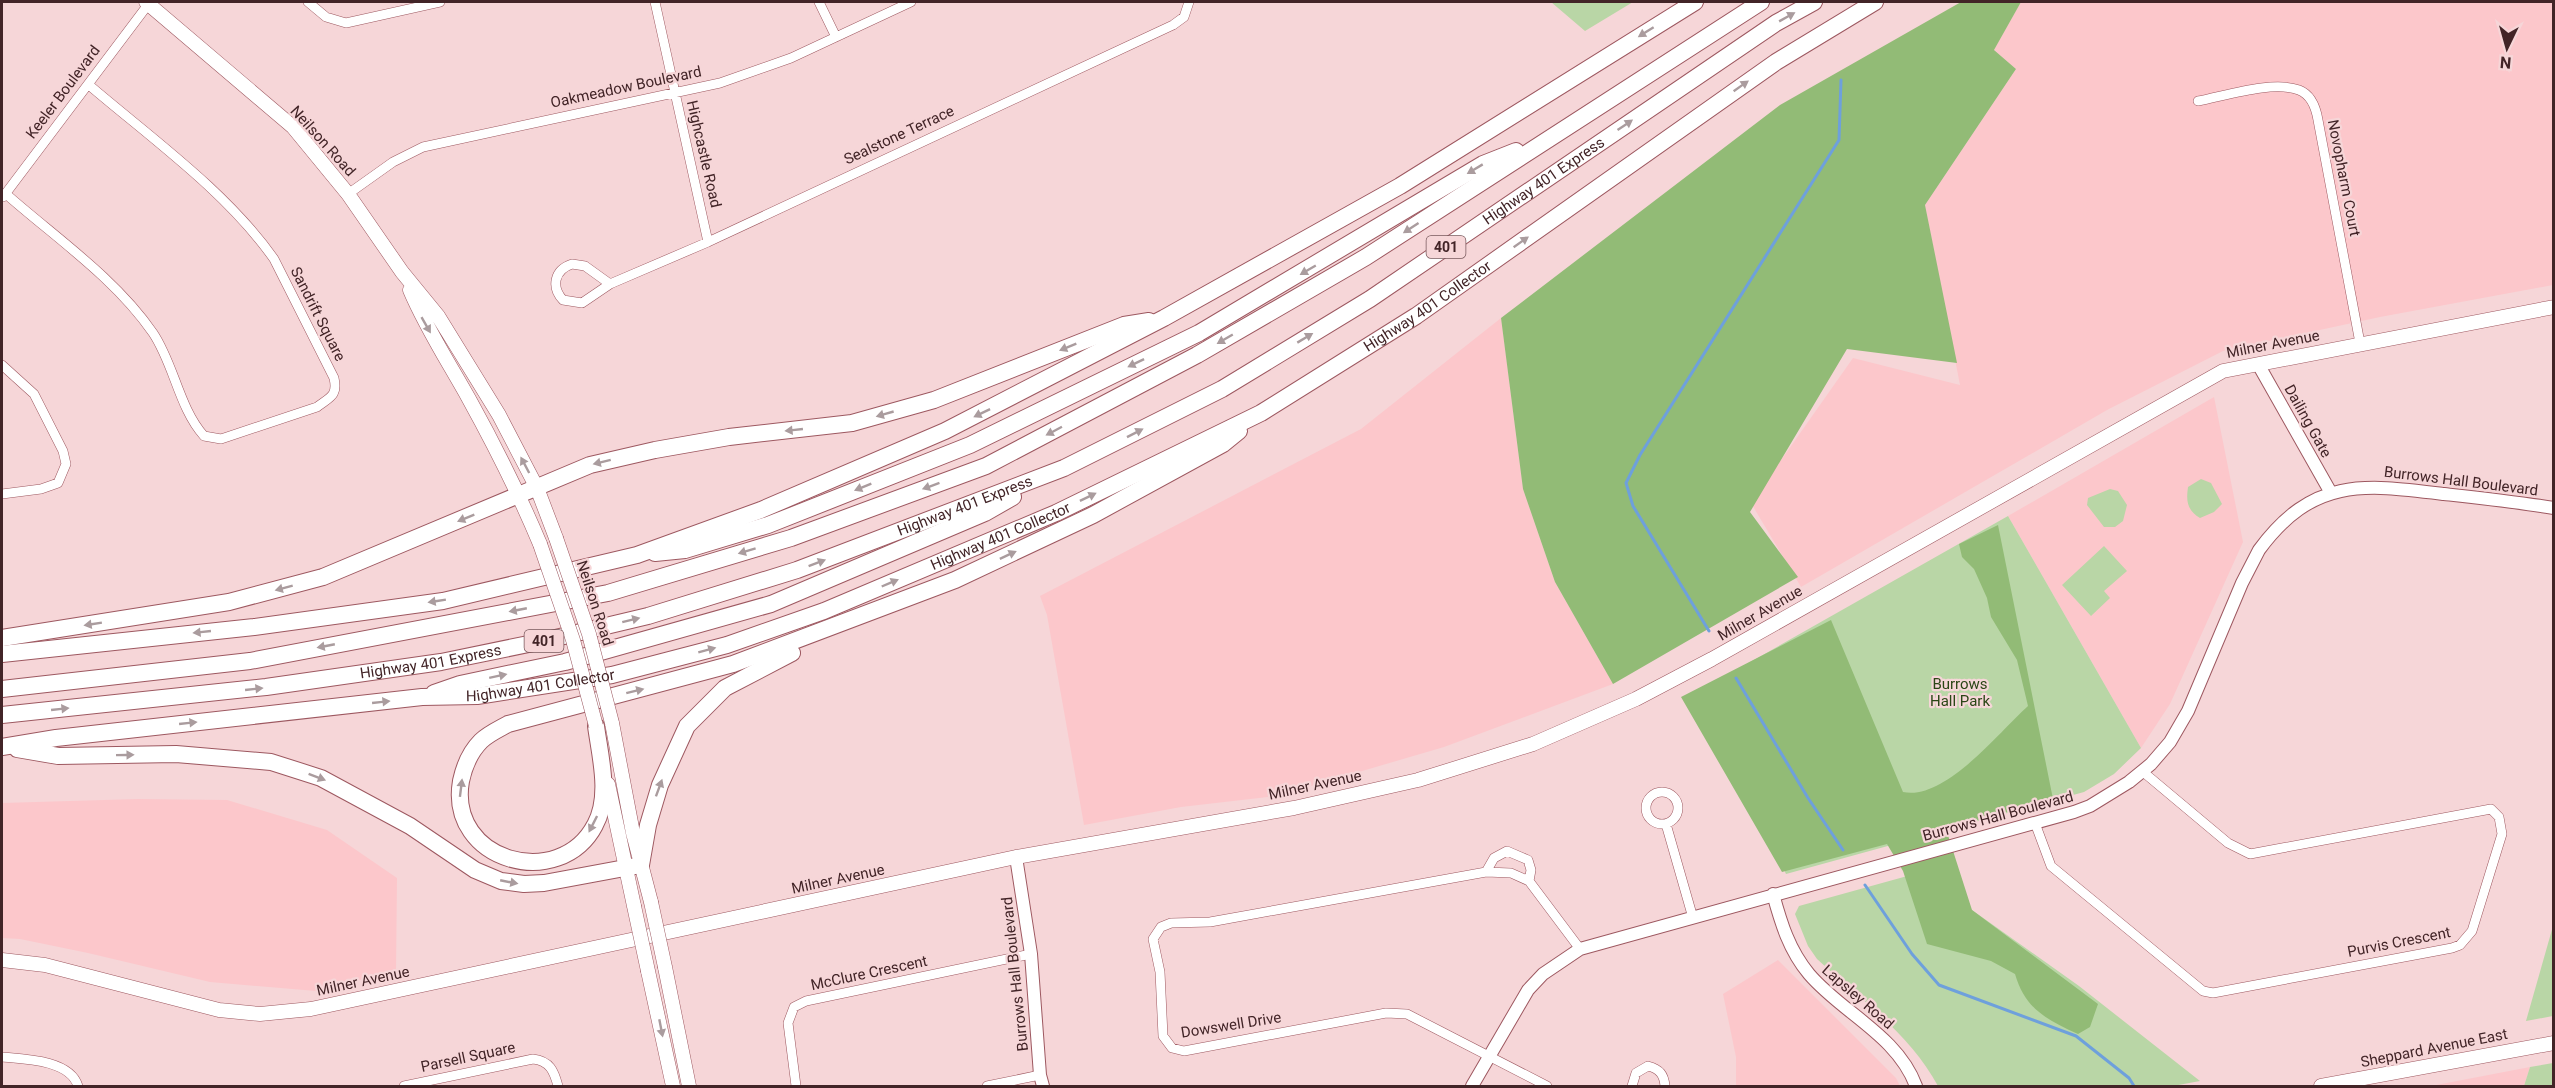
<svg xmlns="http://www.w3.org/2000/svg" width="2555" height="1088" font-family="Roboto,sans-serif">
  <style>
    .built { fill: #fcc7cb }
    .green { fill: #b9d6a6 }
    .forest { fill: #92bb76 }
    .lines { fill: none; stroke-linecap: round; stroke-linejoin: round }
    .stream { stroke: #6ea0dc; stroke-width: 3 }
    .minor-casing { stroke: #9d5860; stroke-width: 10 }
    .tertiary-casing { stroke: #9d5860; stroke-width: 14 }
    .secondary-casing { stroke: #9d5860; stroke-width: 15 }
    .motorway-casing { stroke: #9d5860; stroke-width: 18 }
    .minor { stroke: #fff; stroke-width: 9 }
    .tertiary { stroke: #fff; stroke-width: 12 }
    .secondary { stroke: #fff; stroke-width: 14 }
    .motorway { stroke: #fff; stroke-width: 16 }
    .secondary-bridge-casing { stroke: #9d5860; stroke-width: 15; stroke-linecap: butt }
    .secondary-bridge { stroke: #fff; stroke-width: 14 }
    .oneway { fill: #aa9c9e }
    .labels { text-anchor: middle; stroke-width: 4.5; stroke-linejoin: round; paint-order: stroke }
    .shield { fill: #f6d6d8; stroke: #78595c; stroke-width: 1.5 }
    .shield-label { font-size: 14px; font-weight: bold; fill: #422427 }
    .street-label { font-size: 15px; fill: #422427; stroke: #f6d6d8 }
    .park-label { font-size: 15px; fill: #2b4616; stroke: #f6d6d8 }
  </style>
  <rect width="100%" height="100%" fill="#f6d6d8"/>
  <!-- built -->
  <path class="built" d="M 2021,2 L 2553,2 L 2553,285 L 2380,317 L 2223,351 L 2107,410 L 1801,587 L 1751,503 L 1853,358 L 1960,385 L 1925,205 L 2016,69 L 1994,50 Z
    M 1501,318 L 1523,489 L 1555,582 L 1613,684 L 1444,747 L 1277,796 L 1181,807 L 1084,825 L 1047,615 L 1040,596 L 1361,429 Z
    M 2214,397 L 2243,542 L 2170,704 L 2141,748 L 2008,516 Z
    M 138,799 L 227,800 L 327,830 L 397,878 L 396,971 L 316,991 L 210,982 L 88,953 L 20,939 L 2,938 L 2,803 Z
    M 1778,960 L 1896,1078 L 1900,1086 L 1736,1086 L 1736,1057 L 1723,994 Z
    M 2530,1067 L 2524,1086 L 2431,1086 Z"/>
  <!-- green -->
  <path class="green" d="M 1551,2 L 1633,2 L 1585,31 Z
    M 2201,479 L 2211,483 L 2222,504 L 2214,512 L 2200,518 C 2187,510 2186,501 2188,487 Z
    M 2110,489 L 2118,491 L 2127,505 L 2123,521 L 2115,527 L 2104,527 L 2087,505 L 2088,498 Z
    M 2008,516 L 2141,748 L 2114,774 L 2084,792 L 1786,874 L 1723,740 L 1722,678 Z
    M 2104,546 L 2127,571 L 2104,591 L 2110,598 L 2091,616 L 2062,585 Z
    M 1929,870 L 1972,910 L 2079,986 L 2200,1081 L 2173,1086 L 1938,1086 C 1910,1034 1860,999 1817,959 L 1808,946 L 1795,914 L 1799,906 Z
    M 2553,926 L 2553,1016 L 2526,1021 Z
    M 2553,1063 L 2553,1086 L 2524,1086 L 2530,1067 Z"/>
  <!-- forest -->
  <path class="forest" d="M 1961,2 L 2021,2 L 1994,50 L 2016,69 L 1925,205 L 1957,363 L 1847,349 L 1750,512 L 1798,577 L 1613,684 L 1555,582 L 1523,489 L 1501,318 L 1780,105 Z
    M 1998,525 L 2053,799 L 1946,829 L 1972,910 L 2098,1004 L 2090,1027 L 2078,1034 C 2047,1020 2025,1009 2015,974 L 1991,961 L 1927,944 L 1903,871 L 1887,844 L 1782,872 L 1681,697 L 1831,620 L 1903,792 C 1945,801 1999,732 2028,706 L 2017,660 L 1991,617 L 1987,598 L 1974,569 L 1962,557 L 1959,544 Z"/>
  <g class="lines">
    <!-- stream -->
    <path class="stream" d="M 1709,631 L 1633,506 L 1626,483 L 1640,455 L 1839,140 L 1841,80
      M 1736,678 L 1808,798 L 1843,850
      M 1865,885 L 1912,954 L 1939,985 L 2076,1036 L 2129,1078 L 2134,1086"/>
    <!-- minor casing -->
    <g class="minor-casing">
      <path id="minor" d="M 308,2 L 326,17 L 346,23 L 440,2
        M 655,2 L 708,242
        M 819,2 L 836,37
        M 2198,101 C 2225,96 2273,80 2299,90 C 2312,95 2316,108 2318,120 L 2360,343
        M 6,194 C 56,238 115,278 153,333 C 174,364 179,408 204,436 L 221,439 L 317,407 C 330,397 338,396 334,378 L 274,259 C 227,192 151,138 89,85
        M 348,194 L 393,162 L 423,147 L 720,83 L 791,58 L 911,2
        M 3,197 L 150,2
        M 572,264 L 585,266 L 610,284 L 582,303 L 563,300 C 551,287 554,270 572,264 Z
        M 610,284 L 708,242 L 1173,25 L 1184,17 L 1189,2
        M 2,365 L 34,394 L 63,451 L 66,464 L 58,483 L 41,489 L 2,494
        M1646 808a16 16 0 1 1 32 0a16 16 0 1 1-32 0Z
        M 2035,823 L 2051,866 L 2203,991 L 2213,993 L 2452,948 L 2460,945 L 2472,931 L 2502,834 L 2499,817 L 2491,809 L 2250,854 L 2228,843 L 2142,771
        M 1666,824 L 1693,918
        M 1486,872 L 1494,858 L 1507,851 L 1528,860 L 1531,870 L 1529,881
        M 2,1057 C 25,1059 70,1060 78,1086
        M 404,1086 L 533,1059 C 550,1061 554,1071 558,1086
        M 796,1086 L 788,1023 L 794,1007 L 806,1001 L 1031,954
        M 987,1086 L 1040,1075
        M 1547,1086 L 1407,1014 L 1386,1013 L 1184,1051 L 1172,1048 L 1163,1036 L 1160,972 L 1153,939 L 1161,927 L 1171,923 L 1210,922 L 1486,872 L 1511,873 L 1529,881 L 1580,949
        M 1632,1086 L 1636,1073 L 1648,1066 C 1660,1069 1664,1075 1665,1086"/>
    </g>
    <!-- tertiary casing -->
    <g class="tertiary-casing">
      <path id="tertiary" d="M 2258,364 L 2331,493
        M 1016,857 L 1031,954 L 1040,1075 L 1043,1086
        M 1773,894 C 1781,923 1789,950 1809,974 C 1842,1013 1897,1035 1916,1086
        M 1472,1086 L 1528,990 L 1543,974 L 1580,949 L 2074,812 L 2090,806 L 2129,782 L 2151,764 L 2170,742 L 2188,711 L 2242,583 L 2259,550 C 2313,477 2363,484 2444,494 C 2480,498 2517,502 2554,508"/>
    </g>
    <!-- secondary casing -->
    <g class="secondary-casing">
      <path id="secondary" d="M 146,2 L 293,127 L 348,194 L 402,272 L 438,316 L 499,415 L 537,488 L 556,538
        M 410,290 C 426,328 449,363 469,399 C 495,446 519,494 540,544
        M 612,723 L 633,833 L 651,902
        M 608,784 L 634,906
        M 2,960 L 45,965 L 219,1010 L 260,1014 L 311,1009 L 1016,857 L 1294,808 L 1418,780 L 1533,744 L 1636,699 L 1712,659 L 2223,371 L 2554,307
        M 665,967 L 689,1086
        M 648,971 L 673,1086
        M 2321,1086 L 2554,1043"/>
    </g>
    <!-- motorway casing -->
    <g class="motorway-casing">
      <g id="motorway">
        <path d="M 655,553 L 685,550 L 768,525 L 970,445 L 1199,333 L 1483,164 L 1516,151"/>
        <path d="M 2,638 L 229,602 L 323,577 L 590,465 L 655,450 L 729,437 L 852,423 L 934,400 L 1124,325 L 1149,321"/>
        <path d="M 2,654 L 254,627 L 443,601 L 637,555 L 761,510 L 945,431 L 1164,318 L 1400,186 L 1695,2"/>
        <path d="M 2,689 L 250,661 L 608,593 L 791,538 L 986,466 L 1197,355 L 1366,257 L 1761,2"/>
        <path d="M 434,693 L 460,684 L 565,662 L 771,604 L 985,513 L 1013,497"/>
        <path id="s1" d="M 2,715 L 266,687 L 441,662 L 543,641 L 648,616 L 797,570 L 1064,468 L 1222,389 L 1370,299 L 1776,23 L 1814,2"/>
        <path d="M 596,726 C 600,756 611,796 595,825 C 560,892 447,862 461,781 C 464,767 470,752 481,741 C 488,734 499,729 508,724 L 733,664 L 955,580 L 1093,515 L 1223,444 L 1239,431"/>
        <path id="s2" d="M 2,747 L 56,738 L 422,697 L 477,696 L 612,675 L 727,645 L 824,611 L 1056,513 L 1261,413 L 1416,316 L 1776,62 L 1875,2"/>
        <path d="M 17,749 L 58,756 L 176,754 L 271,762 L 321,778 L 410,826 L 475,870 L 501,881 L 524,884 L 544,883 L 641,865 L 648,825 L 660,785 L 687,726 L 725,688 L 792,653"/>
      </g>
    </g>
    <!-- minor -->
    <use href="#minor" class="minor"/>
    <!-- tertiary -->
    <use href="#tertiary" class="tertiary"/>
    <!-- secondary -->
    <use href="#secondary" class="secondary"/>
    <!-- motorway -->
    <use href="#motorway" class="motorway"/>
    <!-- secondary-bridge casing -->
    <g class="secondary-bridge-casing">
      <path id="secondary-bridge" d="M 556,538 L 589,634 L 612,723
        M 540,544 L 573,640 L 596,726
        M 651,902 L 665,967
        M 634,906 L 648,971"/>
    </g>
    <!-- secondary-bridge -->
    <use href="#secondary-bridge" class="secondary-bridge"/>
  </g>
  <!-- one-way arrows -->
  <defs><path id="oneway-solid" d="M-6-.8H1V-3.2L6.5 0L1 3.2V.8H-6Z" transform="scale(1.5)"/></defs>
  <g class="oneway">
    <use href="#oneway-solid" transform="translate(1787 17) rotate(-29)"/>
    <use href="#oneway-solid" transform="translate(1646 32) rotate(148)"/>
    <use href="#oneway-solid" transform="translate(1741 86) rotate(-35)"/>
    <use href="#oneway-solid" transform="translate(1625 125) rotate(-34)"/>
    <use href="#oneway-solid" transform="translate(1475 169) rotate(149)"/>
    <use href="#oneway-solid" transform="translate(1411 228) rotate(147)"/>
    <use href="#oneway-solid" transform="translate(1521 242) rotate(-35)"/>
    <use href="#oneway-solid" transform="translate(1308 270) rotate(150)"/>
    <use href="#oneway-solid" transform="translate(426 325) rotate(60)"/>
    <use href="#oneway-solid" transform="translate(1305 338) rotate(-31)"/>
    <use href="#oneway-solid" transform="translate(1225 339) rotate(150)"/>
    <use href="#oneway-solid" transform="translate(1068 347) rotate(158)"/>
    <use href="#oneway-solid" transform="translate(1136 363) rotate(154)"/>
    <use href="#oneway-solid" transform="translate(982 413) rotate(154)"/>
    <use href="#oneway-solid" transform="translate(885 414) rotate(164)"/>
    <use href="#oneway-solid" transform="translate(794 430) rotate(174)"/>
    <use href="#oneway-solid" transform="translate(1054 431) rotate(152)"/>
    <use href="#oneway-solid" transform="translate(1135 433) rotate(-27)"/>
    <use href="#oneway-solid" transform="translate(602 462) rotate(166)"/>
    <use href="#oneway-solid" transform="translate(525 465) rotate(-118)"/>
    <use href="#oneway-solid" transform="translate(931 486) rotate(160)"/>
    <use href="#oneway-solid" transform="translate(863 487) rotate(158)"/>
    <use href="#oneway-solid" transform="translate(1088 497) rotate(-26)"/>
    <use href="#oneway-solid" transform="translate(466 518) rotate(158)"/>
    <use href="#oneway-solid" transform="translate(747 551) rotate(163)"/>
    <use href="#oneway-solid" transform="translate(1008 555) rotate(-25)"/>
    <use href="#oneway-solid" transform="translate(817 563) rotate(-21)"/>
    <use href="#oneway-solid" transform="translate(890 583) rotate(-23)"/>
    <use href="#oneway-solid" transform="translate(284 588) rotate(165)"/>
    <use href="#oneway-solid" transform="translate(437 601) rotate(171)"/>
    <use href="#oneway-solid" transform="translate(518 610) rotate(169)"/>
    <use href="#oneway-solid" transform="translate(631 620) rotate(-14)"/>
    <use href="#oneway-solid" transform="translate(93 624) rotate(171)"/>
    <use href="#oneway-solid" transform="translate(202 632) rotate(174)"/>
    <use href="#oneway-solid" transform="translate(326 646) rotate(169)"/>
    <use href="#oneway-solid" transform="translate(707 650) rotate(-15)"/>
    <use href="#oneway-solid" transform="translate(498 676) rotate(-12)"/>
    <use href="#oneway-solid" transform="translate(254 689) rotate(-6)"/>
    <use href="#oneway-solid" transform="translate(635 691) rotate(-14)"/>
    <use href="#oneway-solid" transform="translate(381 702) rotate(-6)"/>
    <use href="#oneway-solid" transform="translate(60 709) rotate(-6)"/>
    <use href="#oneway-solid" transform="translate(188 723) rotate(-6)"/>
    <use href="#oneway-solid" transform="translate(125 755) rotate(-1)"/>
    <use href="#oneway-solid" transform="translate(317 777) rotate(21)"/>
    <use href="#oneway-solid" transform="translate(461 788) rotate(-83)"/>
    <use href="#oneway-solid" transform="translate(659 788) rotate(-70)"/>
    <use href="#oneway-solid" transform="translate(593 824) rotate(117)"/>
    <use href="#oneway-solid" transform="translate(509 882) rotate(11)"/>
    <use href="#oneway-solid" transform="translate(661 1028) rotate(79)"/>
  </g>
  <g class="labels">
    <!-- shield labels -->
    <g class="shield">
      <rect x="1426.5" y="236" width="39" height="22" rx="4.5"/>
      <rect x="524.5" y="630" width="39" height="22" rx="4.5"/>
    </g>
    <g class="shield-label">
      <text x="1446" y="252">401</text>
      <text x="544" y="646">401</text>
    </g>
    <!-- street labels -->
    <g class="street-label">
      <text transform="translate(626 87) rotate(-12)" y="5">Oakmeadow Boulevard</text>
      <text transform="translate(63 92) rotate(-53)" y="5">Keeler Boulevard</text>
      <text transform="translate(899 135) rotate(-25)" y="5">Sealstone Terrace</text>
      <text transform="translate(323 141) rotate(48)" y="5">Neilson Road</text>
      <text transform="translate(704 154) rotate(77)" y="5">Highcastle Road</text>
      <text transform="translate(2344 178) rotate(79)" y="5">Novopharm Court</text>
      <text dy="5" stroke="none"><textPath href="#s1" startOffset="1656">Highway 401 Express</textPath></text>
      <text dy="5" stroke="none"><textPath href="#s2" startOffset="1514">Highway 401 Collector</textPath></text>
      <text transform="translate(318 314) rotate(63)" y="5">Sandrift Square</text>
      <text transform="translate(2273 344) rotate(-11)" y="5">Milner Avenue</text>
      <text transform="translate(2308 421) rotate(61)" y="5">Dailing Gate</text>
      <text transform="translate(2461 481) rotate(7)" y="5">Burrows Hall Boulevard</text>
      <text dy="5" stroke="none"><textPath href="#s1" startOffset="990">Highway 401 Express</textPath></text>
      <text dy="5" stroke="none"><textPath href="#s2" startOffset="1028">Highway 401 Collector</textPath></text>
      <text transform="translate(595 603) rotate(72)" y="5">Neilson Road</text>
      <text transform="translate(1760 613) rotate(-30)" y="5">Milner Avenue</text>
      <text dy="5" stroke="none"><textPath href="#s1" startOffset="432">Highway 401 Express</textPath></text>
      <text dy="5" stroke="none"><textPath href="#s2" startOffset="542">Highway 401 Collector</textPath></text>
      <text transform="translate(1315 785) rotate(-12)" y="5">Milner Avenue</text>
      <text transform="translate(1998 816) rotate(-15)" y="5">Burrows Hall Boulevard</text>
      <text transform="translate(838 879) rotate(-12)" y="5">Milner Avenue</text>
      <text transform="translate(2399 942) rotate(-11)" y="5">Purvis Crescent</text>
      <text transform="translate(869 973) rotate(-12)" y="5">McClure Crescent</text>
      <text transform="translate(1015 974) rotate(-96)" y="5">Burrows Hall Boulevard</text>
      <text transform="translate(363 981) rotate(-12)" y="5">Milner Avenue</text>
      <text transform="translate(1858 997) rotate(41)" y="5">Lapsley Road</text>
      <text transform="translate(1231 1025) rotate(-9)" y="5">Dowswell Drive</text>
      <text transform="translate(2434 1048) rotate(-11)" y="5">Sheppard Avenue East</text>
      <text transform="translate(468 1057) rotate(-12)" y="5">Parsell Square</text>
    </g>
    <!-- park labels -->
    <g class="park-label">
      <text x="1960" y="689">Burrows<tspan x="1960" dy="17">Hall Park</tspan></text>
    </g>
  </g>
  <!-- border -->
  <rect width="2555" height="1088" fill="none" stroke="#422427" stroke-width="6"/>
  <!-- north arrow -->
  <g transform="translate(2507 48) rotate(185)" stroke="#f6d6d8" stroke-width="4.5" paint-order="stroke">
  <path d="M0-4.5L10 22L0 15L-10 22Z" fill="#422427"/>
  <text y="-9" font-size="16" font-weight="bold" text-anchor="middle" fill="#422427">N</text>
  </g>
</svg>
